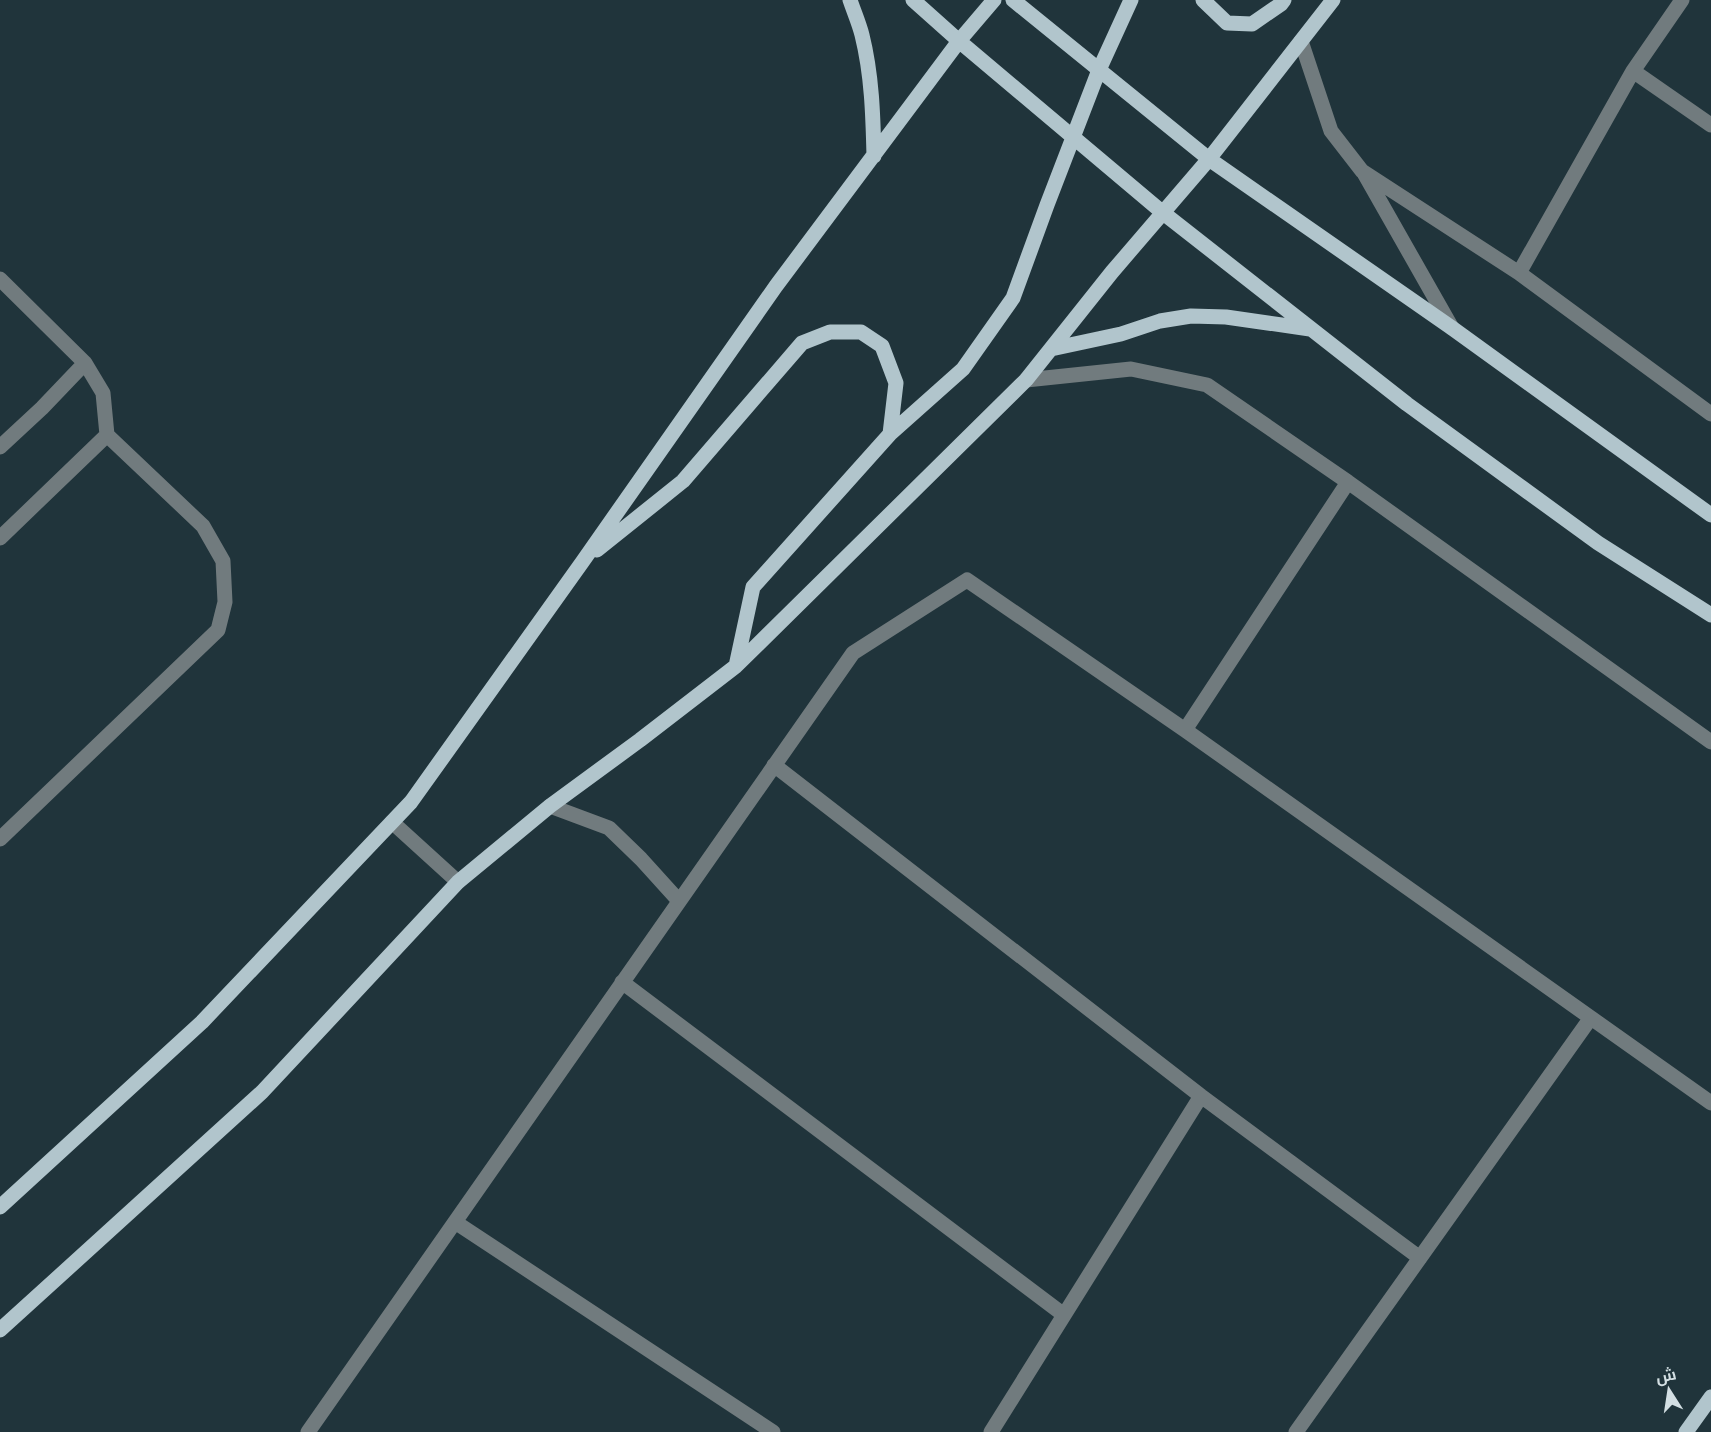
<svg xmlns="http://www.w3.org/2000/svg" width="1711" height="1432" font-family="'DM Sans',Cairo,sans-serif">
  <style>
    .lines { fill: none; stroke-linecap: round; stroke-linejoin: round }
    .minor { stroke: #717b7e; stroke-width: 15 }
    .major { stroke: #b1c5cc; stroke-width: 15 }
  </style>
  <rect width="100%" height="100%" fill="#20343b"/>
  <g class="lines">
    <!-- minor -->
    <path class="minor" d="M 1301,41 L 1331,131 L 1362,171 L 1519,273 L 1711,414
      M 1633,71 L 1711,125
      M 1364,173 L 1452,328
      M 1519,273 L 1633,71 L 1682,0
      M 0,279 L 85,363 L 103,393 L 107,435 L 0,538
      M 1026,380 L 1131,369 L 1207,385 L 1348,482 L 1185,730
      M 0,447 L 42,408 L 85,363
      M 1348,482 L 1711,742
      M 774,765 L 1201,1096 L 1420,1258
      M 550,806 L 609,828 L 641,859 L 679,901
      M 392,822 L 458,882
      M 0,839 L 218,630 L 225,602 L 223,561 L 203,526 L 107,435
      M 622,982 L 1064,1315
      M 455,1222 L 773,1432
      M 308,1432 L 853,653 L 967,580 L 1185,730 L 1711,1103
      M 991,1432 L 1201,1096
      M 1296,1432 L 1590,1019"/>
    <!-- major -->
    <path class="major" d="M 850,0 C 854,12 859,23 862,35 C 872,75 873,116 874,156
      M 913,0 L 959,41 L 1162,212 L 1407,404 L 1598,543 L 1711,615
      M 1013,0 L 1209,159 L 1452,328 L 1711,515
      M 1203,0 L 1227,23 L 1252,24 L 1281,4 L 1284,0
      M 1051,349 L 1121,334 L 1160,321 L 1191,316 L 1226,317 L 1310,329
      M 890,434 L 963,369 L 1013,298 L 1047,205 L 1099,70 L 1131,0
      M 597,550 L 683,481 L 802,343 L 830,332 L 861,332 L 882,346 L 896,383 L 890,434 L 753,587 L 736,666
      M 0,1207 L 202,1022 L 411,802 L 583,561 L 776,286 L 959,41 L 994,0
      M 0,1330 L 262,1092 L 458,882 L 550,806 L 640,740 L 736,666 L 1026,380 L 1112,272 L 1209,159 L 1333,0
      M 1686,1432 L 1711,1397"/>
  </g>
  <!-- north arrow -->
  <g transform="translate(1669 1390) rotate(348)" stroke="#20343b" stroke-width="4.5" paint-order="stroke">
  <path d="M0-4.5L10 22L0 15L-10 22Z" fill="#d3dfe3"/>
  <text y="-9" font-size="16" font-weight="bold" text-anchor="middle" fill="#d3dfe3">ش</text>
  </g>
</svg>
